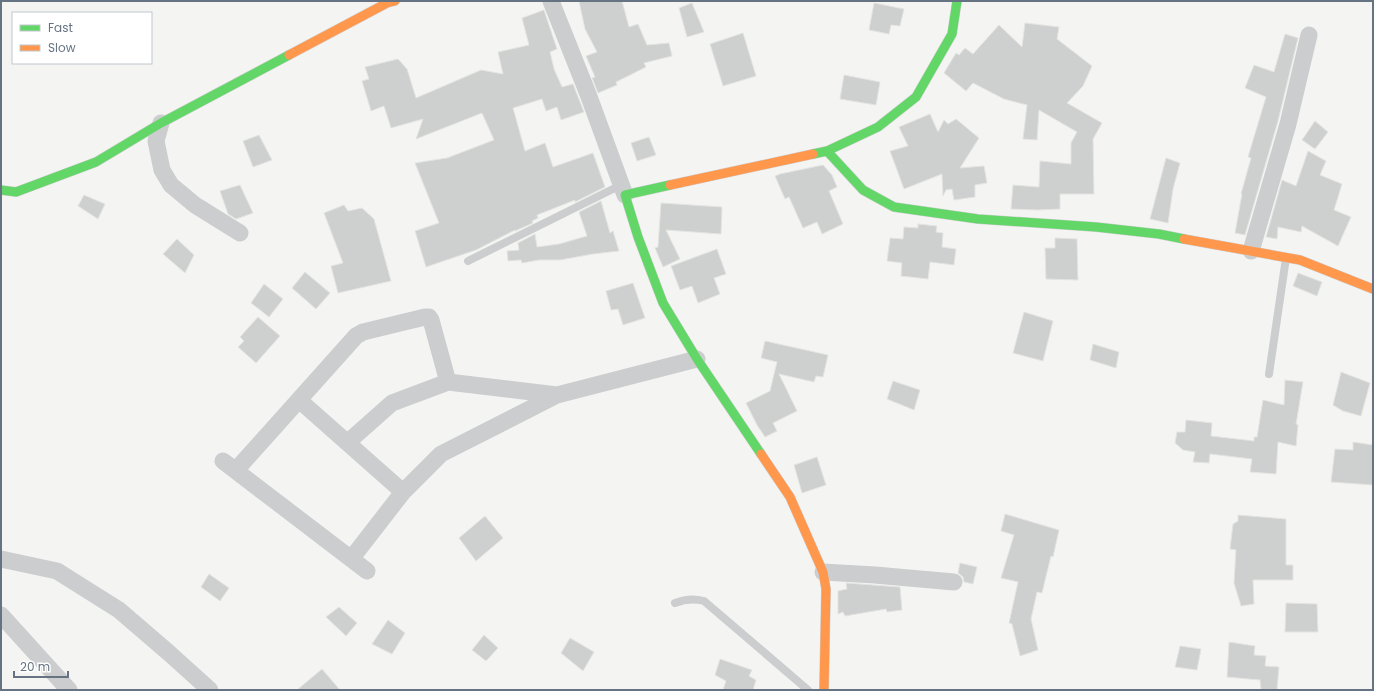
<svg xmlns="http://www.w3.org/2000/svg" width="1374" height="691" font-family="Poppins,sans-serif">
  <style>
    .building { fill: #cecfcf; stroke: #e4e4e2 }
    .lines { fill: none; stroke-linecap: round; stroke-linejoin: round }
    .fast-casing { stroke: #d0d1d1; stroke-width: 10 }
    .slow-casing { stroke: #d0d1d1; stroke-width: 10 }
    .lane { stroke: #cccdce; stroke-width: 8 }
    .street { stroke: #cccdce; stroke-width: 17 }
    .fast { stroke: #63d668; stroke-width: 9 }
    .slow { stroke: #ff974d; stroke-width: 9 }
  </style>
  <rect width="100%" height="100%" fill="#f4f4f3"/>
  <!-- building -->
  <path class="building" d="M 579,1 L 622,1 L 629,27 L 638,24 L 647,45 L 669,43 L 672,56 L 644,63 L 646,67 L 616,82 L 617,85 L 598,93 L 592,78 L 595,77 L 586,56 L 597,52 L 585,29 Z
    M 692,3 L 704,32 L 687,37 L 679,8 Z
    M 874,3 L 904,9 L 900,26 L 891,25 L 889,34 L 869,30 Z
    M 544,10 L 557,49 L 550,52 L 554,69 L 562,87 L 573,84 L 584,112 L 561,120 L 557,107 L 546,111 L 542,99 L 513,108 L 525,151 L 545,143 L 553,167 L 593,153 L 605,187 L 575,202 L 575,200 L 537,215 L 538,218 L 532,221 L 533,223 L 515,231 L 515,230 L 476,250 L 426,267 L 415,231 L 439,223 L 415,163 L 447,158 L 494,140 L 482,113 L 416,139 L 423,119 L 391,128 L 384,106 L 371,111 L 362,81 L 369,79 L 365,67 L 398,59 L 407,69 L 416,98 L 481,70 L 503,74 L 498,52 L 529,45 L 522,18 Z
    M 1025,23 L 1059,27 L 1057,39 L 1092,66 L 1083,86 L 1067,103 L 1102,123 L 1093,139 L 1094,194 L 1060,194 L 1060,209 L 1037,210 L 1011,209 L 1013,185 L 1039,187 L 1040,161 L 1071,164 L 1071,143 L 1077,132 L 1039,110 L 1037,140 L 1023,139 L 1027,105 L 1004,99 L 973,83 L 966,91 L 944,73 L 956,53 L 959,55 L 965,48 L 973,54 L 999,25 L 1022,47 Z
    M 743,33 L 756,76 L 723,86 L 710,44 Z
    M 1285,34 L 1298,38 L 1278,121 L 1245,235 L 1235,233 L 1242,194 L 1241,194 L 1251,158 L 1248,157 L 1266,97 L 1245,88 L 1254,65 L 1274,72 Z
    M 844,75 L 880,82 L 876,105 L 840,99 Z
    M 930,114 L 938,132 L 944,120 L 948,124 L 956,119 L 979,138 L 960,168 L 984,166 L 987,183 L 975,185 L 975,197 L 954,200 L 952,189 L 946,190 L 943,196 L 942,174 L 904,189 L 890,151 L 908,146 L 899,127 Z
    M 1315,121 L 1328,132 L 1315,149 L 1302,140 Z
    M 259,135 L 272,160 L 253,167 L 243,141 Z
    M 649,137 L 656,155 L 637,161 L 631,143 Z
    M 1308,151 L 1326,161 L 1320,175 L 1342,184 L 1334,210 L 1351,217 L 1338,246 L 1302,226 L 1301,232 L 1278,227 L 1277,239 L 1266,237 L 1282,180 L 1296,186 Z
    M 1166,158 L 1180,163 L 1173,189 L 1168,223 L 1150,219 Z
    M 823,165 L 832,175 L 837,187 L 829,191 L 843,224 L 822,234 L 817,222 L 803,228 L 789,197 L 785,199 L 775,176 L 780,174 Z
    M 240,185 L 253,213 L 236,219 L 228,214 L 220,191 Z
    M 84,195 L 105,204 L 98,219 L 78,206 Z
    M 601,201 L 610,233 L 613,231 L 619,251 L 593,254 L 560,260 L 539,260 L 522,263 L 521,260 L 508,261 L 507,251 L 519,250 L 518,243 L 535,234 L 537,247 L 559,244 L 587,236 L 579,212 Z
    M 661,203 L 722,207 L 721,234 L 666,230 L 680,259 L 663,267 L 655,248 L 658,247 Z
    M 344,205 L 348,211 L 362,208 L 374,219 L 391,281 L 338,293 L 331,266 L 343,263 L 324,213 Z
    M 918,224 L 937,226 L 936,232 L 943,233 L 942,247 L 956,249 L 954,265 L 930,262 L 928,279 L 901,276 L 902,263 L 887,261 L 890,238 L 903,239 L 904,227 L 918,228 Z
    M 1055,238 L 1077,239 L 1078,280 L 1046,279 L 1045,248 L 1055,248 Z
    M 177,239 L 194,255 L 185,273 L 163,254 Z
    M 717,249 L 726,274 L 714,278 L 720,294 L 698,303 L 692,286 L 680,290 L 671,266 Z
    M 305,272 L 330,293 L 316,309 L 292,288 Z
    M 1298,273 L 1322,282 L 1317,296 L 1293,286 Z
    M 633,283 L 645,318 L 623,325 L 618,309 L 611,310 L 606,291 Z
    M 264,284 L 283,299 L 269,317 L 251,303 Z
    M 1024,312 L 1053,321 L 1043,361 L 1013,353 Z
    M 258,317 L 280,336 L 256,363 L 238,347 L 244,341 L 240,337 Z
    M 765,341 L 828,355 L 823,377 L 816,376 L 814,382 L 779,374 L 797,411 L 773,423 L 777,431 L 765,437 L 757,425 L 746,403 L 770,391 L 777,362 L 761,358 Z
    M 1093,344 L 1119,352 L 1116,368 L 1090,360 Z
    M 1341,372 L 1370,383 L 1361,416 L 1343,411 L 1333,405 Z
    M 1285,380 L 1303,382 L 1296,424 L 1298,425 L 1296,446 L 1278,442 L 1276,474 L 1250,472 L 1252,459 L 1210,454 L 1209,463 L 1193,462 L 1195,452 L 1183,450 L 1175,443 L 1177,432 L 1185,432 L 1186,420 L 1212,423 L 1211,436 L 1254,441 L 1254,437 L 1257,437 L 1263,400 L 1284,405 Z
    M 893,381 L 920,390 L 914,410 L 887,399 Z
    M 1353,442 L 1373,445 L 1373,485 L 1331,482 L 1335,449 L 1353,450 Z
    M 817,457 L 826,485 L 802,493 L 794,465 Z
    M 1005,514 L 1059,530 L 1053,557 L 1051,556 L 1042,593 L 1037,592 L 1031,619 L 1038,650 L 1020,656 L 1012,624 L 1009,623 L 1018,582 L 1001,578 L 1014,535 L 1001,531 Z
    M 1238,515 L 1286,519 L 1286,565 L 1293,565 L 1293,580 L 1253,580 L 1254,604 L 1241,606 L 1234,583 L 1236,550 L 1230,549 L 1233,524 L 1238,521 Z
    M 485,516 L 503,538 L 476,561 L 459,538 Z
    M 960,563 L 977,567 L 973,584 L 964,582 L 963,577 L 958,573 Z
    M 209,574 L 229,588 L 220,601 L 201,587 Z
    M 846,583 L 900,587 L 902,610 L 887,612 L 886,609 L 845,616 L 843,612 L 838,614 L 838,591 L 847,589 Z
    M 1286,603 L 1317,604 L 1318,632 L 1285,632 Z
    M 339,607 L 357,623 L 346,636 L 326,617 Z
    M 388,620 L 405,633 L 392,654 L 372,644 Z
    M 484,635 L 498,648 L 486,661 L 472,650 Z
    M 570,638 L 594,652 L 583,671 L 561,653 Z
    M 1229,642 L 1255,646 L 1254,655 L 1266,656 L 1265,666 L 1279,667 L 1277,690 L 1261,690 L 1260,680 L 1227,677 Z
    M 1180,646 L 1201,649 L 1197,670 L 1175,667 Z
    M 720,659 L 752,670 L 749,676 L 756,680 L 753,690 L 723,690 L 726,681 L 715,675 Z
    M 322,669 L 340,690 L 297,690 Z"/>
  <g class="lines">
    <!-- fast casing -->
    <g class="fast-casing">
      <path id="fast" d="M 827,151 L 863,190 L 894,207 L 978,219 L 1096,227 L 1159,234 L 1184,239
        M 813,154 L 827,151 L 878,127 L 916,97 L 952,34 L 957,1
        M 670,185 L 625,195 L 638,237 L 663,303 L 697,359 L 761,454
        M 1,190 L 16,192 L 96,162 L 161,123 L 289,55"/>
    </g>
    <!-- slow casing -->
    <g class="slow-casing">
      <path id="slow" d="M 289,55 L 387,3 L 395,1
        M 670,185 L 813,154
        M 1184,239 L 1300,260 L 1373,289
        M 761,454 L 790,497 L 823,572 L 826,589 L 824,690"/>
    </g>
    <!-- lane -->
    <path class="lane" d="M 468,261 L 621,185
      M 1269,374 L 1286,258
      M 675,603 C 685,599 693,598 704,601 L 808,690"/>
    <!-- street -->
    <path class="street" d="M 551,1 L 588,94 L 625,195
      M 161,123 L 156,141 L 162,170 L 171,185 L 195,205 L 240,233
      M 1251,251 L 1288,124 L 1309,35
      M 299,400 L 403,492
      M 348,442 L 392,403 L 448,382 L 557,395
      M 223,461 L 367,571
      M 236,470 L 356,336 L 363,332 L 425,317 L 429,317 L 431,320 L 448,382
      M 1,559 L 57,571 L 119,610 L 169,653 L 210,690
      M 351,559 L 403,492 L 441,454 L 447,451 L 557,395 L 697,359
      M 823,572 L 875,575 L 954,582
      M 1,615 L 69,690"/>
    <!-- fast -->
    <use href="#fast" class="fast"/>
    <!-- slow -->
    <use href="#slow" class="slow"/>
  </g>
  <!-- border -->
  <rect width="1374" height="691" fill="none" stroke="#657382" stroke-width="4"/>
  <!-- legend -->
  <rect x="12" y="12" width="140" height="52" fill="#ffffff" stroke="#c1c7cd"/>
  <rect x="20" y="25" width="20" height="6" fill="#63d668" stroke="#c1c7cd"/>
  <text x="48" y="32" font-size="12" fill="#657382">Fast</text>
  <rect x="20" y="45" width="20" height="6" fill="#ff974d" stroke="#c1c7cd"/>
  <text x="48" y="52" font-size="12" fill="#657382">Slow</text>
  <!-- scale -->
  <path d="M14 671v6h54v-6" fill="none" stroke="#657382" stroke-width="2"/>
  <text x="20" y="671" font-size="12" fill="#657382" stroke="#ffffff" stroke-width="3" paint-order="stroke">20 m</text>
</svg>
